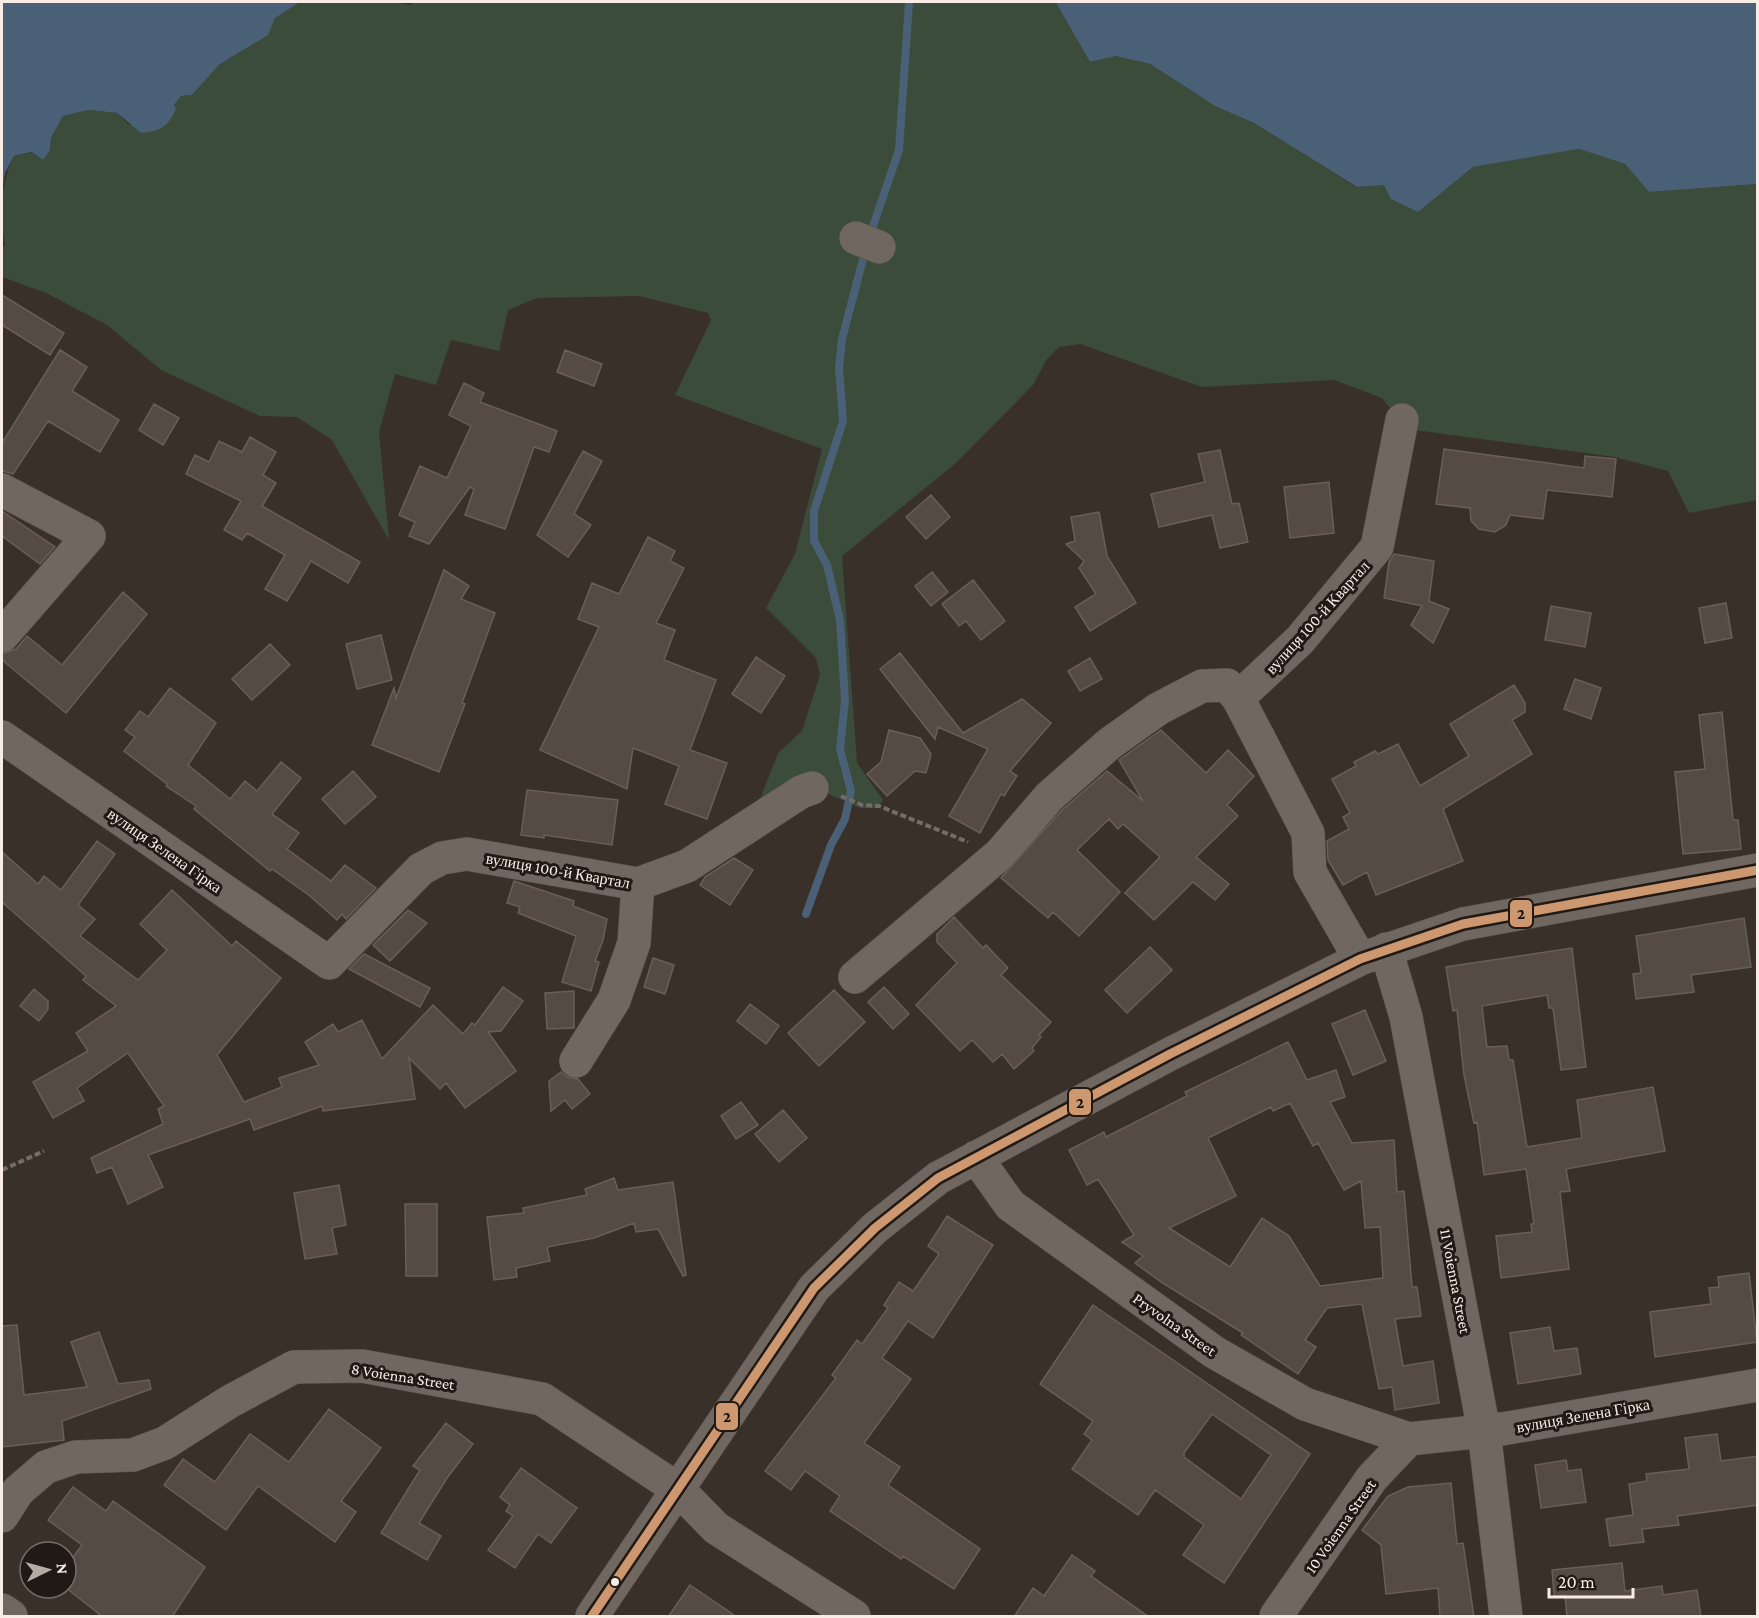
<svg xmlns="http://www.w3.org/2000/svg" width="1759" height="1618" font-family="'Crimson Pro',serif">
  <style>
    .green { fill: #3b4c3a }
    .water { fill: #496076 }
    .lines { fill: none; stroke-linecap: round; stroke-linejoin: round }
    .stream { stroke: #496076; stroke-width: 8 }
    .building { fill: #564b44; stroke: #685f59; stroke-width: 1.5; fill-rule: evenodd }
    .minor-casing { stroke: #584f4a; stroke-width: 34 }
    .path { stroke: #746c67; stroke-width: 4; stroke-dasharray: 6 3; stroke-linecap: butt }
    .minor { stroke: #706761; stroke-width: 33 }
    .bus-1-casing { stroke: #211914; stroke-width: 14 }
    .bus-1 { stroke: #cd976f; stroke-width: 9 }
    .bus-dot { fill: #f8ece5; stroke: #211914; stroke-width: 2 }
    .labels { text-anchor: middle; stroke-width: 6; stroke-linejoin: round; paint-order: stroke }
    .street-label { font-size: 16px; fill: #f8ece5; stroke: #211914 }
    .line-badge { stroke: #211914; stroke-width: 2 }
    .pale-badge-label { font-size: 16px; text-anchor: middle; font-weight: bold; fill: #111 }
  </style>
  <rect width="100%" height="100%" fill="#3a302a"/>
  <!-- green -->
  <path class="green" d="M 300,2 L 393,2 L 411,5 L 412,2 L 1050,2 L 1056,3 L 1090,62 L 1114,56 L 1150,64 L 1215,106 L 1254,123 L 1356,187 L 1384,185 L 1418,212 L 1473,167 L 1579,149 L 1625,164 L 1649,192 L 1757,184 L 1757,500 L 1689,513 L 1668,471 L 1615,457 L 1407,429 L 1382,398 L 1334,380 L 1202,387 L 1080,344 L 1059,347 L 1047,359 L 1033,385 L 957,462 L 842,556 L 857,763 L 883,800 L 878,808 L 860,808 L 824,792 L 754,815 L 778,753 L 802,731 L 820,675 L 816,658 L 766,608 L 795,554 L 822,449 L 675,395 L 711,320 L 708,313 L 639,296 L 537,298 L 508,310 L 499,351 L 451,340 L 436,385 L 395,374 L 379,432 L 389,540 L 332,440 L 297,417 L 260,416 L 161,370 L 107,325 L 46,293 L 2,277 L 2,247 L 5,246 C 0,216 0,184 14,156 L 50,150 L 51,138 L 63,116 L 89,110 L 117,113 L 129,125 L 174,105 L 181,96 L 192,95 L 220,64 L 267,35 L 274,18 Z"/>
  <!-- water -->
  <path class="water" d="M 2,2 L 300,2 L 275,18 L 268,35 L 220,64 L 192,95 L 181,96 L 174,105 L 176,109 C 168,127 161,131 141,133 L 117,113 L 89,110 L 63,116 L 51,138 L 50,150 L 43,160 L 32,152 L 14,156 L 5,173 L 2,191 Z
    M 1050,2 L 1757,2 L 1757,184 L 1649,192 L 1625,164 L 1579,149 L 1473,167 L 1418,212 L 1391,199 L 1384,185 L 1357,187 L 1254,123 L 1215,106 L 1150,64 L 1115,56 L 1090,62 L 1056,3 Z"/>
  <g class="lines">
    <!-- stream -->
    <path class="stream" d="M 870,235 L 899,150 L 909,2
      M 806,914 L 831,845 L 845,819 L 851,791 L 840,749 L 845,700 L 840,620 L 827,565 L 814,541 L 814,511 L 843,421 L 839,368 L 842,339 L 866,248"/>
  </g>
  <!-- building -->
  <path class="building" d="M 2,295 L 64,333 L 50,355 L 2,325 Z
    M 60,350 L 87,367 L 72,391 L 119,420 L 100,452 L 48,421 L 13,474 L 2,471 L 2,443 Z
    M 565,350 L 602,364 L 594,386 L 557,372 Z
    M 464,383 L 484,393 L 480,402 L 557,431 L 549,452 L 534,447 L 505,529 L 465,515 L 474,489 L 470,487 L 429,544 L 409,536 L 415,522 L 399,515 L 420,466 L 447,478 L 471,426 L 449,415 Z
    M 154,404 L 179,418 L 163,445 L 139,430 Z
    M 250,437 L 276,452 L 263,475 L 276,483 L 262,506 L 360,562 L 348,583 L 311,561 L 287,601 L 265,589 L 285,555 L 247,533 L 242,540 L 224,530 L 241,501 L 186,474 L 195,455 L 209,462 L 219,441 L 242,452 Z
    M 1444,449 L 1584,468 L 1585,456 L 1616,459 L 1612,497 L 1547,490 L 1543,519 L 1510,515 L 1506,525 L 1495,532 L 1479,529 L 1471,521 L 1470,508 L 1436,504 Z
    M 1220,450 L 1232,504 L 1239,503 L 1248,542 L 1220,548 L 1212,515 L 1159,527 L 1151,494 L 1205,482 L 1198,454 Z
    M 583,451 L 602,461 L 574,514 L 591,525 L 568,557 L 537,535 Z
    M 1329,482 L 1334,533 L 1290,538 L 1284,487 Z
    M 931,495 L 950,517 L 926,539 L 906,517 Z
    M 2,511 L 55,547 L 40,564 L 2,536 Z
    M 1099,512 L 1107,556 L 1136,603 L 1090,631 L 1075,607 L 1096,594 L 1079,568 L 1084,561 L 1066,544 L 1075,541 L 1071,517 Z
    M 648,537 L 675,551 L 670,561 L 684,568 L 656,623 L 675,630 L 664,660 L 716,680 L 690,750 L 727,763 L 707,819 L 665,804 L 679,766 L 633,748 L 627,789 L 540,750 L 599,627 L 578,619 L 592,583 L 619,594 Z
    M 1394,554 L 1434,561 L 1429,601 L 1449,609 L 1433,643 L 1411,625 L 1422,606 L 1384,598 L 1389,562 Z
    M 444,570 L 469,586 L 461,599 L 495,613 L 462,703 L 465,704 L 439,772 L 372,745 L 394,688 L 396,698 Z
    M 932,572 L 948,592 L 931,606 L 915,586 Z
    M 973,580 L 1005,621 L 981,640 L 966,621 L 959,626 L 942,604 Z
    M 123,592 L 147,614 L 66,713 L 2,660 L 2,654 L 16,649 L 27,636 L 62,665 Z
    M 1726,603 L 1732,638 L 1705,643 L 1699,608 Z
    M 1551,606 L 1591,613 L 1585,647 L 1545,640 Z
    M 381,635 L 392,680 L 357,689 L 346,644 Z
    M 270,644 L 290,665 L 252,700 L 232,679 Z
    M 900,653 L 963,733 L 1022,699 L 1051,723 L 1010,771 L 1017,776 L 1004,796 L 1001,794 L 980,833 L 949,816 L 988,749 L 938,727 L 935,739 L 880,669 Z
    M 756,657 L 785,676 L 761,713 L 732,694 Z
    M 1090,658 L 1102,679 L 1080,691 L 1068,671 Z
    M 1575,679 L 1601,688 L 1591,719 L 1564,709 Z
    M 1514,685 L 1525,703 L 1525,712 L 1512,720 L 1532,754 L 1443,809 L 1463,861 L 1376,895 L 1367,872 L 1343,885 L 1328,860 L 1327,841 L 1349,829 L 1343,817 L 1350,813 L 1332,779 L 1356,766 L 1354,762 L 1375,751 L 1378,754 L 1398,744 L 1420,786 L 1469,756 L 1450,724 Z
    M 170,688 L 216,723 L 188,765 L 230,799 L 245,781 L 257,791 L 281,762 L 301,778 L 272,814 L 299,833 L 287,849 L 331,881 L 345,865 L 376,888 L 346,919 L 342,914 L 337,920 L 310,896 L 272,869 L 270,871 L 194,809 L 196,806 L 166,786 L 167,784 L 124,751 L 135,737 L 125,730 L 140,711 L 148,717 Z
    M 1722,712 L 1733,820 L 1738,820 L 1741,849 L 1683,854 L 1675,772 L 1705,769 L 1699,715 Z
    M 889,730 L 920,738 L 931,754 L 926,773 L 915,771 L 887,796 L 867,774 L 881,762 Z
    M 1161,730 L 1206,773 L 1228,750 L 1254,776 L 1227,805 L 1238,816 L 1196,857 L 1229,884 L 1215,900 L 1193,882 L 1154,920 L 1125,893 L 1160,857 L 1123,824 L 1118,829 L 1109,819 L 1077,850 L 1120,892 L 1079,936 L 1053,912 L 1048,918 L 1001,878 L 1062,810 L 1107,771 L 1143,801 L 1119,760 Z
    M 353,771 L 376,797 L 345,824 L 322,799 Z
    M 527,790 L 618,800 L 612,845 L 544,835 L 544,838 L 521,835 Z
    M 97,841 L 115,854 L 78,905 L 95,919 L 80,936 L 138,980 L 167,950 L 140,924 L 172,890 L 232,946 L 236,941 L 281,978 L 217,1055 L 244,1102 L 282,1087 L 279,1078 L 319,1065 L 305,1042 L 333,1024 L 338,1032 L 362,1020 L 382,1059 L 433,1005 L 463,1034 L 472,1023 L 475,1025 L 503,987 L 523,1001 L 501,1031 L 488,1032 L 516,1071 L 465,1108 L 446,1083 L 440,1089 L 409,1058 L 415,1099 L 323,1111 L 322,1106 L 254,1130 L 250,1119 L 148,1155 L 163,1187 L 128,1204 L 112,1167 L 97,1173 L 91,1158 L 163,1124 L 158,1109 L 164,1106 L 128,1053 L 77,1088 L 84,1101 L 53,1118 L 33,1082 L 88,1051 L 76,1033 L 116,1006 L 83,980 L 86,976 L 2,902 L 2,852 L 38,884 L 44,876 L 61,890 Z
    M 734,858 L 753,870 L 730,905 L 700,885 L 705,877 Z
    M 514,881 L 574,901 L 573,906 L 607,919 L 603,940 L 595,961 L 599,962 L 591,991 L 562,982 L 576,936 L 518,913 L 520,907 L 507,903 Z
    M 408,910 L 427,923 L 390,961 L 373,945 Z
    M 954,917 L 983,948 L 986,945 L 1008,968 L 1001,975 L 1051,1022 L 1039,1035 L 1041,1037 L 1032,1048 L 1034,1051 L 1014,1069 L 1002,1054 L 993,1062 L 972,1040 L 960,1051 L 916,1005 L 957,963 L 937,942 L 937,934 Z
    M 1744,918 L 1751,967 L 1691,975 L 1694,992 L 1636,999 L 1633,974 L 1641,973 L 1636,936 Z
    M 1150,947 L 1172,970 L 1127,1013 L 1105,990 Z
    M 1572,948 L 1586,1067 L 1561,1070 L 1553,1008 L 1549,1008 L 1547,995 L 1482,1006 L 1487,1047 L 1507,1046 L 1509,1060 L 1513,1060 L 1527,1147 L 1582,1138 L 1577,1100 L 1653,1087 L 1665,1151 L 1566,1169 L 1570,1191 L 1560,1192 L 1569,1269 L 1501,1278 L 1496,1236 L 1532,1232 L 1531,1224 L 1534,1224 L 1526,1169 L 1484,1175 L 1477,1122 L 1474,1123 L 1464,1075 L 1457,1010 L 1453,1011 L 1446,967 Z
    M 364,954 L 430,988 L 420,1007 L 349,969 Z
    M 653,958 L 674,965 L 665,994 L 644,987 Z
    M 884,987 L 909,1014 L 893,1029 L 868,1002 Z
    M 34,989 L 48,1001 L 48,1009 L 39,1021 L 20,1006 Z
    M 834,990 L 865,1022 L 819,1066 L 788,1033 Z
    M 574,991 L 574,1028 L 547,1029 L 545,993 Z
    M 750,1004 L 779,1026 L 766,1044 L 737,1021 Z
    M 1365,1010 L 1386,1061 L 1353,1075 L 1332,1024 Z
    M 1288,1042 L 1307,1080 L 1336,1070 L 1345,1097 L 1330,1102 L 1352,1143 L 1394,1140 L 1397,1192 L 1404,1191 L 1412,1287 L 1417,1287 L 1421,1316 L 1395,1319 L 1403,1366 L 1433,1361 L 1439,1403 L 1395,1410 L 1392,1387 L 1379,1389 L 1362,1304 L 1327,1308 L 1305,1340 L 1316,1347 L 1298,1374 L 1241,1335 L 1243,1333 L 1161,1282 L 1135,1263 L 1143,1256 L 1122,1242 L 1134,1235 L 1098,1179 L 1087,1185 L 1069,1150 L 1104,1132 L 1106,1137 L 1187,1096 L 1185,1092 ZM 1290,1103 L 1313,1146 L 1318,1143 L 1344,1190 L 1361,1181 L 1365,1228 L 1380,1227 L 1383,1278 L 1320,1286 L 1289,1236 L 1262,1218 L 1230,1267 L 1169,1228 L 1236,1196 L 1208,1138 L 1271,1107 L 1273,1111 Z
    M 561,1072 L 567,1077 L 578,1079 L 590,1094 L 572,1109 L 565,1100 L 551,1111 L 549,1081 Z
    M 741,1102 L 758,1125 L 736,1139 L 721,1116 Z
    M 783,1110 L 807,1138 L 779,1162 L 755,1134 Z
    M 614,1178 L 618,1190 L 673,1182 L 686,1275 L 683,1276 L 658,1229 L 636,1232 L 634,1223 L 594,1238 L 547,1247 L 550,1261 L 516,1268 L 517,1277 L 494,1280 L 487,1217 L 524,1213 L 523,1208 L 587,1195 L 585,1189 Z
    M 339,1185 L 346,1225 L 332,1228 L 337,1254 L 305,1259 L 294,1193 Z
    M 405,1204 L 437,1204 L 437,1276 L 406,1276 Z
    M 947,1216 L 993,1245 L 933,1338 L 908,1321 L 882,1358 L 911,1379 L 864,1443 L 900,1467 L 888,1485 L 980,1549 L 954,1589 L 903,1556 L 901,1559 L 830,1511 L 840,1496 L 805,1471 L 791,1490 L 765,1471 L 836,1378 L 832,1375 L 857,1340 L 862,1344 L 888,1308 L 884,1305 L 899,1282 L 913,1291 L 939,1254 L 928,1246 Z
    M 1749,1273 L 1757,1342 L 1655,1357 L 1650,1312 L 1711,1304 L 1709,1288 L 1719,1287 L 1718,1277 Z
    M 1093,1305 L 1310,1454 L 1224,1583 L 1183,1555 L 1204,1525 L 1155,1490 L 1138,1515 L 1072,1469 L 1092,1440 L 1084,1434 L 1093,1421 L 1040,1384 ZM 1212,1414 L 1271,1455 L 1241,1499 L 1184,1457 L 1184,1453 Z
    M 17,1325 L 24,1395 L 87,1387 L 71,1342 L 99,1332 L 118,1384 L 149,1380 L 151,1389 L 62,1421 L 64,1440 L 2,1447 L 2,1326 Z
    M 1550,1327 L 1554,1351 L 1577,1348 L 1581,1374 L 1518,1384 L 1510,1333 Z
    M 329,1409 L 381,1448 L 341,1501 L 356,1512 L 335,1542 L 258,1486 L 226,1530 L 164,1485 L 183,1459 L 215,1482 L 250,1434 L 289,1462 Z
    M 446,1423 L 473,1444 L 447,1478 L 419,1523 L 441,1536 L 427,1560 L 381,1533 L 420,1470 L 413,1466 Z
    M 1717,1434 L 1721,1461 L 1758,1456 L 1758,1505 L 1677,1516 L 1679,1525 L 1642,1529 L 1644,1542 L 1610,1546 L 1606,1519 L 1633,1515 L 1629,1484 L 1647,1481 L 1646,1474 L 1689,1469 L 1685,1438 Z
    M 1566,1460 L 1568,1471 L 1581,1469 L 1586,1502 L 1541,1508 L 1535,1465 Z
    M 521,1468 L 577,1508 L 551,1543 L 538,1534 L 515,1568 L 488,1550 L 513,1516 L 506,1511 L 510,1505 L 500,1497 Z
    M 1451,1483 L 1457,1544 L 1463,1543 L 1474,1617 L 1440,1617 L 1438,1588 L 1386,1594 L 1381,1545 L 1362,1530 L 1388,1496 L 1408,1487 Z
    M 73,1487 L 106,1511 L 113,1501 L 205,1567 L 172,1617 L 103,1617 L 66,1588 L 66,1567 L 82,1545 L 48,1520 Z
    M 1072,1555 L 1095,1571 L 1091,1576 L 1149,1617 L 1014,1617 L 1033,1588 L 1044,1596 Z
    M 1622,1563 L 1625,1591 L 1662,1586 L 1663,1595 L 1697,1590 L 1701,1617 L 1567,1617 L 1565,1595 L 1554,1596 L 1552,1570 Z
    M 690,1585 L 737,1617 L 668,1617 Z"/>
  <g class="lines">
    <!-- minor casing -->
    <g class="minor-casing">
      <path id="minor" d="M 856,238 L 879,247
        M 2,490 L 89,536 L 2,636
        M 1238,698 L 1300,640 L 1377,547 L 1402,420
        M 2,737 L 329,963 L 421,869 L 442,858 L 467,854 L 638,884 L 634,943 L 614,1000 L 576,1061
        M 638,884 L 687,866 L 801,792 L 812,788
        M 1386,949 L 1406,1017 L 1484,1431 L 1506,1616
        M 855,977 L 1000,854 L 1049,797 L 1109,744 L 1158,709 L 1202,686 L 1227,685 L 1238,698 L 1308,833 L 1310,872 L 1360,959
        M 976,1157 L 1010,1205 L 1214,1352 L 1305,1404 L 1409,1439 L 1502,1429 L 1758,1385
        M 2,1516 L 18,1491 L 46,1467 L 76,1457 L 133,1455 L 165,1443 L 229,1402 L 294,1367 L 362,1366 L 542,1399 L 679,1490 L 716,1528 L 854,1616
        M 2,1610 L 11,1616
        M 592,1616 L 814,1288 L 875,1228 L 938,1178 L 1170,1054 L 1360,959 L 1463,924 L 1758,870
        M 1276,1616 L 1372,1478 L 1409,1439"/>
    </g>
    <!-- path -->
    <path class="path" d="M 841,796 L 862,805 L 879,806 L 968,842
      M 2,1170 L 44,1151"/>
    <!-- minor -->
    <use href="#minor" class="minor"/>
    <!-- bus-1 casing -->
    <g class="bus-1-casing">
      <path id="bus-1" d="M 592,1616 L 814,1288 L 875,1228 L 938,1178 L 1170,1054 L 1360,959 L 1463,924 L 1758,870"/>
    </g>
    <!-- bus-1 -->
    <use href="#bus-1" class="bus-1"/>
  </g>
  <!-- markers -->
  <circle class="bus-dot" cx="615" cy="1582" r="5"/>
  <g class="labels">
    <!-- street labels -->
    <g class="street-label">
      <text transform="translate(1317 617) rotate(-48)" y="6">вулиця 100-й Квартал</text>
      <text transform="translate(165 850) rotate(35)" y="6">вулиця Зелена Гірка</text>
      <text transform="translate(558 870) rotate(10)" y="6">вулиця 100-й Квартал</text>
      <text transform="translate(1456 1281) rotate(79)" y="6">11 Voienna Street</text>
      <text transform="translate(1175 1324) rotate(35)" y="6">Pryvolna Street</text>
      <text transform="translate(403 1376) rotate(9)" y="6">8 Voienna Street</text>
      <text transform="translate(1583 1415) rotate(-10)" y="6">вулиця Зелена Гірка</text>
      <text transform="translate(1340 1526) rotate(-55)" y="6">10 Voienna Street</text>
    </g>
  </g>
  <g class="line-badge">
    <rect x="1509" y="899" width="24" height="29" rx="6" fill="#cd976f"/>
    <rect x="1068" y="1088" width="24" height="28" rx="6" fill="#cd976f"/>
    <rect x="715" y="1402" width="24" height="29" rx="6" fill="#cd976f"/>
  </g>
  <g class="pale-badge-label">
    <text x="1521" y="919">2</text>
    <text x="1080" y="1108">2</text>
    <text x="727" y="1422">2</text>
  </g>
  <!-- border -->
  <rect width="1759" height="1618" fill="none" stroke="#f8ece5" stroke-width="6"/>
  <!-- north arrow -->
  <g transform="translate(48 1570) rotate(85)"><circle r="28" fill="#211914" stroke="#776d68" stroke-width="1.5"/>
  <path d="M0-4.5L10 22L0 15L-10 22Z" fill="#b6aaa4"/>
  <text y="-9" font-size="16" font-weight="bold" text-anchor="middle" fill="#f8ece5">N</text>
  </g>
  <!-- scale -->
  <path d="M1549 1588v9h84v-9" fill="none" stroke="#f8ece5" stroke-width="3"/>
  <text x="1558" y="1588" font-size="18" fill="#f8ece5" stroke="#211914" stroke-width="4.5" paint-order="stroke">20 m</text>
</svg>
